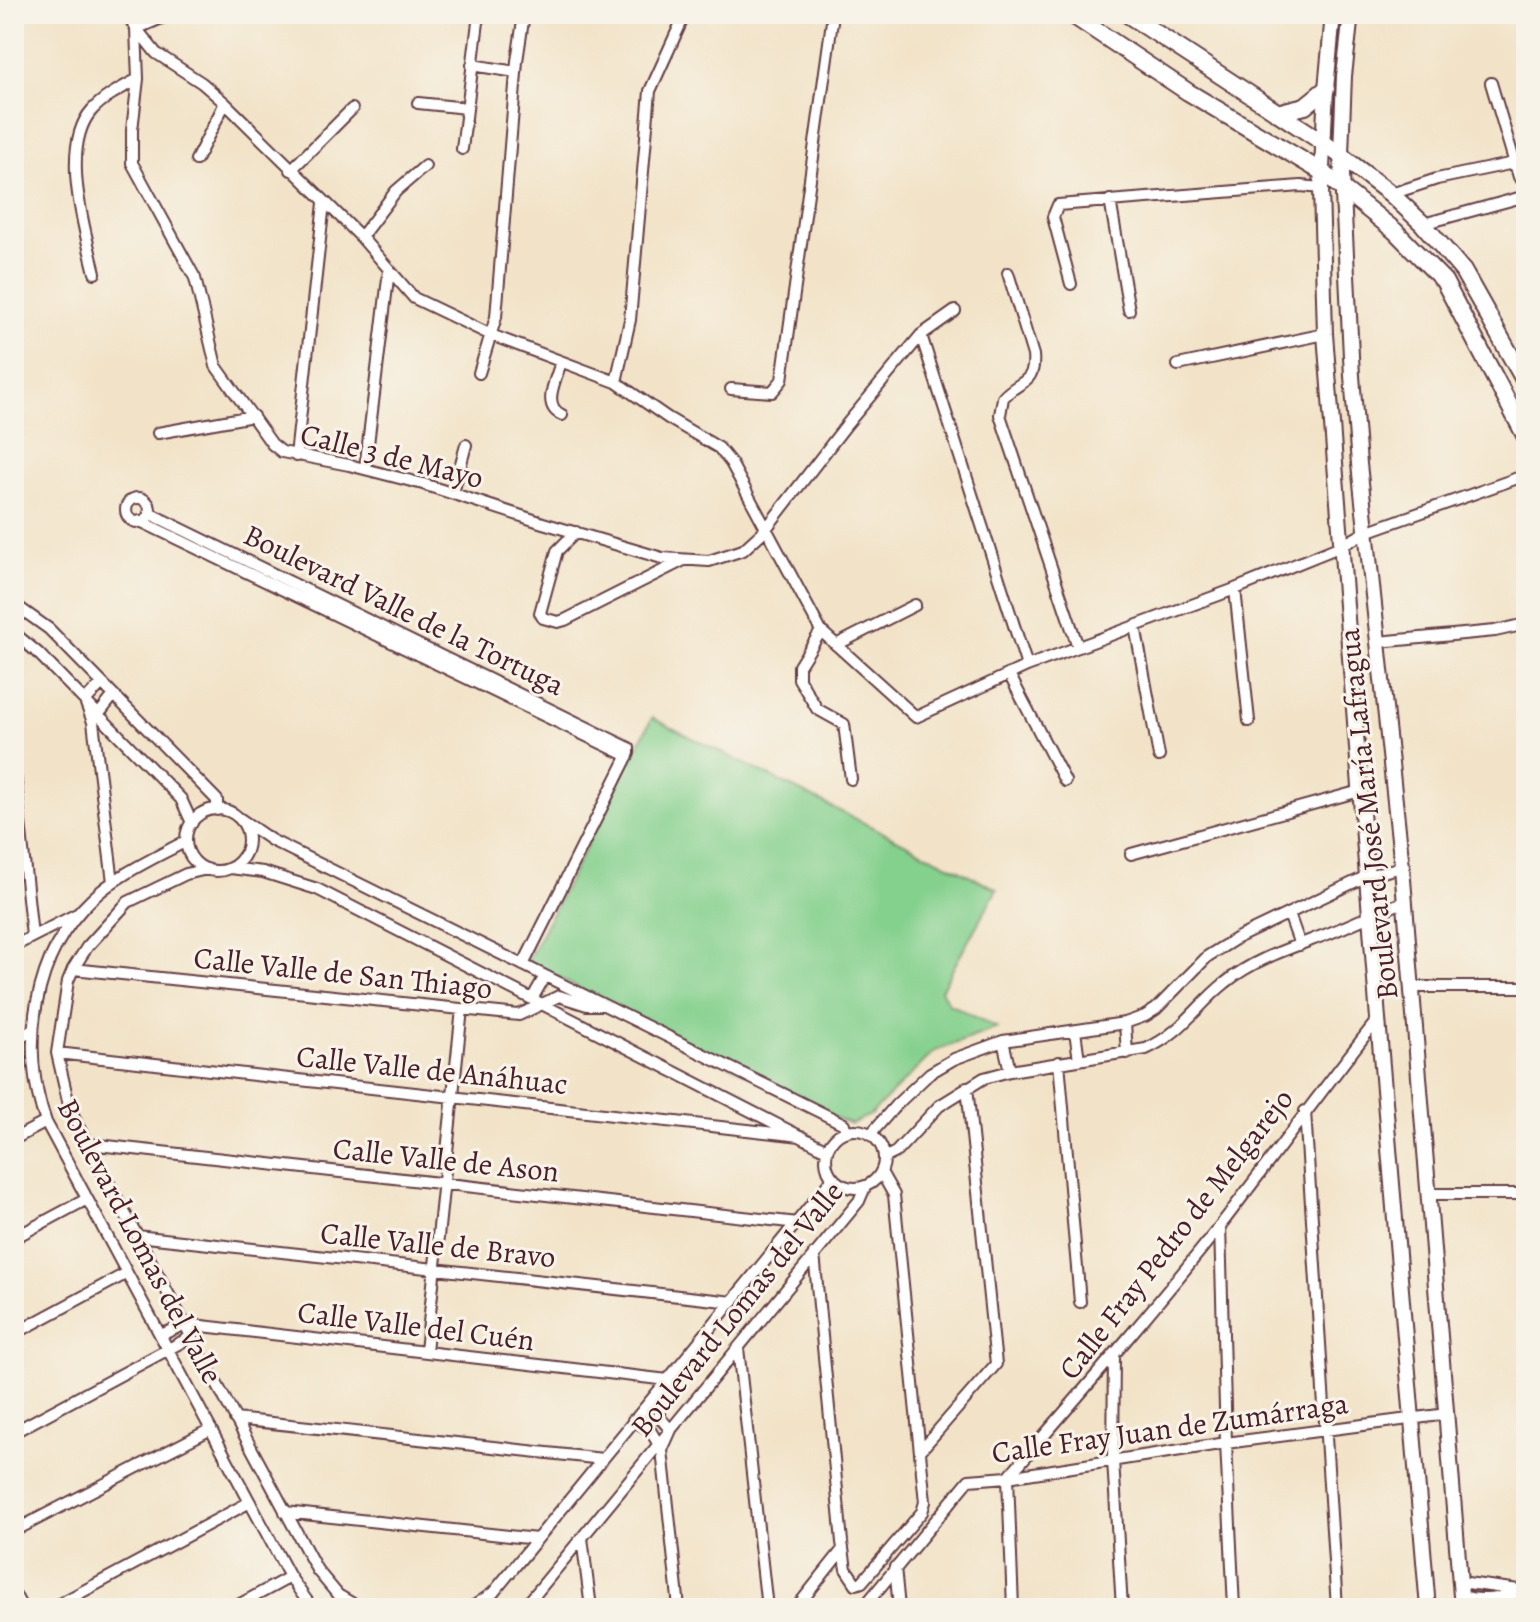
<svg xmlns="http://www.w3.org/2000/svg" width="1540" height="1622" font-family="Alegreya,serif">
  <style>
    .grass { fill: #84d08d; stroke: #67785c; stroke-width: 2 }
    .lines { fill: none; stroke-linecap: round; stroke-linejoin: round }
    .street-casing { stroke: #633c43; stroke-width: 14 }
    .secondary-casing { stroke: #633c43; stroke-width: 18 }
    .primary-casing { stroke: #633c43; stroke-width: 20 }
    .street { stroke: #fff; stroke-width: 10 }
    .secondary { stroke: #fff; stroke-width: 14 }
    .primary { stroke: #fff; stroke-width: 16 }
    .labels { text-anchor: middle; stroke-width: 6; stroke-linejoin: round; paint-order: stroke }
    .street-label { font-size: 30px; fill: #4a1f2b; stroke: #f7f3e8 }
  </style>
  <rect width="100%" height="100%" fill="#f7f3e8"/>
  <filter id="ink" filterUnits="userSpaceOnUse"><feTurbulence type="fractalNoise" baseFrequency=".0125" numOctaves="2"/><feDisplacementMap in="SourceGraphic" scale="16" xChannelSelector="R" yChannelSelector="G"/><feConvolveMatrix kernelMatrix="1 2 1 2 8 2 1 2 1" color-interpolation-filters="sRGB"/></filter>
  <filter id="wash" filterUnits="userSpaceOnUse"><feTurbulence type="fractalNoise" baseFrequency=".006" numOctaves="4" result="noise"/><feDisplacementMap in="SourceGraphic" scale="32" xChannelSelector="R" yChannelSelector="G"/><feGaussianBlur stdDeviation="1.8" result="paint"/><feColorMatrix in="noise" values="0 0 0 0 0 0 0 0 0 0 0 0 0 0 0 0 0 1.4 0 .05"/><feComposite in="paint" operator="in"/></filter>
  <g filter="url(#wash)">
    <rect width="100%" height="100%" fill="#f2e3c8"/>
    <!-- grass -->
    <path class="grass" d="M 652,718 L 997,889 L 941,990 L 948,1003 L 997,1028 L 935,1051 L 870,1115 L 851,1124 L 828,1115 L 527,962 Z"/>
  </g>
  <g filter="url(#ink)">
    <g class="lines">
      <!-- street casing -->
      <g class="street-casing">
        <path id="street" d="M 125,14 L 156,53 L 202,83 L 225,103 L 361,237 L 414,298 L 491,335 L 616,382 L 668,418 L 719,448 L 731,463 L 821,631 L 916,717 L 1027,666 L 1235,589 L 1341,546 L 1366,532 L 1526,475
          M 136,29 L 138,79 L 132,130 L 132,163 L 195,278 L 216,366 L 272,444 L 282,452 L 349,465 L 423,484 L 543,523 L 662,558 L 709,561 L 743,550 L 765,530 L 847,424 L 921,335 L 955,311
          M 136,29 L 171,14
          M 472,65 L 516,72
          M 1491,83 L 1519,177
          M 418,103 L 467,108
          M 462,149 L 479,14
          M 196,160 L 225,103
          M 291,170 L 352,109
          M 1391,194 L 1437,179 L 1514,163
          M 1110,200 L 1129,310
          M 1423,224 L 1526,196
          M 361,237 L 396,191 L 425,166
          M 95,273 C 85,230 59,147 92,110 C 105,96 122,88 138,79
          M 1008,273 L 1033,355 C 1036,385 1018,380 1003,398 L 1000,415 L 1078,647
          M 1071,284 L 1053,217 L 1058,205 L 1301,186 L 1321,188
          M 921,335 L 1027,666
          M 561,362 C 556,380 541,406 562,415
          M 1178,365 L 1325,334
          M 479,373 L 496,317 L 517,61 L 524,14
          M 616,382 L 630,320 L 650,91 L 685,14
          M 731,389 L 772,392 L 782,380 L 833,14
          M 158,433 L 253,416
          M 296,456 L 324,203
          M 365,469 L 389,270
          M 453,493 L 466,445
          M126 510a12 12 0 1 1 24 0a12 12 0 1 1-24 0Z
          M 149,513 L 629,748 L 629,753 L 523,965
          M 140,521 L 628,756
          M 576,532 L 557,551 L 540,613 L 543,618 L 558,622 L 565,620 L 682,561
          M 1235,589 L 1249,721
          M 14,604 L 49,629 L 217,800 L 217,810
          M 1135,626 L 1159,756
          M 821,631 L 799,666 L 799,679 L 817,709 L 844,724 L 851,779
          M 14,633 L 38,653 L 181,799 L 192,823
          M 1378,642 L 1495,631 L 1526,624
          M 836,645 L 915,605
          M 1009,674 L 1065,781
          M 102,683 L 85,701 L 93,722 L 113,882
          M 95,719 L 114,695
          M 14,765 L 32,936
          M186 840a31 31 0 1 1 62 0a31 31 0 1 1-62 0Z
          M 239,818 L 271,840 L 844,1124 L 846,1132
          M 186,841 C 155,858 118,874 92,899 C 33,954 19,1048 46,1122 L 290,1577 L 312,1608
          M 1131,854 L 1360,791
          M 230,868 L 263,872 L 317,889 L 827,1150
          M 207,869 L 186,874 L 128,902 L 87,947 L 73,969 L 68,981 L 57,1053 L 69,1105 L 78,1126 L 317,1570 L 338,1595 L 360,1608
          M 1289,914 L 1300,945
          M 14,946 L 77,914
          M 73,969 L 519,1015 L 559,996 L 587,1005 L 602,1005
          M 1411,987 L 1526,987
          M 532,999 L 545,976
          M 1125,1023 L 1127,1053
          M 1075,1031 L 1079,1060
          M 14,1040 L 33,1030
          M 1003,1041 L 1010,1071
          M 57,1053 L 801,1136
          M 1059,1062 L 1080,1302
          M 1305,1111 L 1337,1608
          M826 1159a29 29 0 1 1 58 0a29 29 0 1 1-58 0Z
          M 870,1135 L 896,1105 L 930,1073 L 954,1059 L 1003,1041 L 1125,1023 L 1145,1016 L 1156,1009 L 1208,956 L 1237,938 L 1367,876 L 1402,867
          M 14,1139 L 46,1122
          M 89,1144 L 798,1223
          M 884,1158 L 896,1152 L 939,1106 L 984,1078 L 1010,1071 L 1146,1049 C 1182,1033 1196,1006 1225,983 C 1255,958 1294,947 1330,933 C 1355,923 1379,911 1404,902
          M 1429,1194 L 1526,1194
          M 1220,1226 L 1226,1443 L 1234,1608
          M 137,1236 L 733,1302
          M 14,1238 L 87,1199
          M 814,1254 L 842,1542 L 846,1569 L 856,1584 L 862,1582 L 922,1512 L 925,1502 L 894,1195 L 881,1172
          M 1526,1328 L 1526,1309
          M 14,1334 L 127,1273
          M 161,1335 L 185,1324 L 668,1380 L 671,1390 C 657,1410 652,1411 671,1430 L 662,1450
          M 738,1348 L 767,1608
          M 426,1351 L 462,1009
          M 1114,1356 L 1113,1460 L 1122,1608
          M 235,1419 L 603,1459
          M 633,1420 L 650,1430 L 662,1450 L 679,1608
          M 14,1432 L 191,1337
          M 920,1451 L 996,1364 L 967,1087
          M 1008,1477 C 1080,1394 1152,1312 1220,1226 C 1273,1157 1324,1087 1378,1019
          M 1008,1477 L 1013,1608
          M 285,1512 L 537,1539
          M 14,1531 L 211,1429
          M 582,1538 L 591,1608
          M 895,1567 L 899,1608
          M 1460,1582 L 1526,1591
          M 14,1593 L 22,1608
          M 1461,1595 C 1477,1602 1505,1599 1521,1591
          M 52,1608 L 250,1502
          M 233,1608 L 290,1577
          M 471,1608 L 493,1593 L 833,1178
          M 524,1608 L 859,1201 L 865,1187
          M 796,1608 L 843,1549
          M 863,1608 L 969,1480 L 1008,1477 L 1226,1443 L 1447,1414"/>
      </g>
      <!-- secondary casing -->
      <g class="secondary-casing">
        <path id="secondary" d="M 1333,14 L 1326,89 L 1321,188 L 1325,334 L 1378,1019 L 1428,1608
          M 1351,14 L 1344,76 L 1341,154 L 1352,376 L 1359,464 L 1402,867 L 1462,1608"/>
      </g>
      <!-- primary casing -->
      <g class="primary-casing">
        <path id="primary" d="M 1071,14 L 1188,92 L 1322,172 L 1395,231 L 1444,281 L 1526,437
          M 1127,14 L 1324,143 L 1391,194 L 1423,224 L 1463,271 L 1526,383
          M 1277,113 L 1305,106 L 1326,89"/>
      </g>
      <!-- street -->
      <use href="#street" class="street"/>
      <!-- secondary -->
      <use href="#secondary" class="secondary"/>
      <!-- primary -->
      <use href="#primary" class="primary"/>
    </g>
  </g>
  <g class="labels">
    <!-- street labels -->
    <g class="street-label">
      <text transform="translate(392 456) rotate(14)" y="10">Calle 3 de Mayo</text>
      <text transform="translate(404 610) rotate(26)" y="10">Boulevard Valle de la Tortuga</text>
      <text transform="translate(1368 814) rotate(-96)" y="10">Boulevard José María Lafragua</text>
      <text transform="translate(343 973) rotate(6)" y="10">Calle Valle de San Thiago</text>
      <text transform="translate(432 1070) rotate(6)" y="10">Calle Valle de Anáhuac</text>
      <text transform="translate(446 1160) rotate(6)" y="10">Calle Valle de Ason</text>
      <text transform="translate(1176 1234) rotate(-52)" y="10">Calle Fray Pedro de Melgarejo</text>
      <text transform="translate(140 1241) rotate(62)" y="10">Boulevard Lomas del Valle</text>
      <text transform="translate(438 1245) rotate(6)" y="10">Calle Valle de Bravo</text>
      <text transform="translate(737 1309) rotate(-51)" y="10">Boulevard Lomas del Valle</text>
      <text transform="translate(416 1326) rotate(7)" y="10">Calle Valle del Cuén</text>
      <text transform="translate(1170 1428) rotate(-8)" y="10">Calle Fray Juan de Zumárraga</text>
    </g>
  </g>
  <!-- margin -->
  <rect width="1540" height="1622" fill="none" stroke="#f7f3e8" stroke-width="48"/>
</svg>
